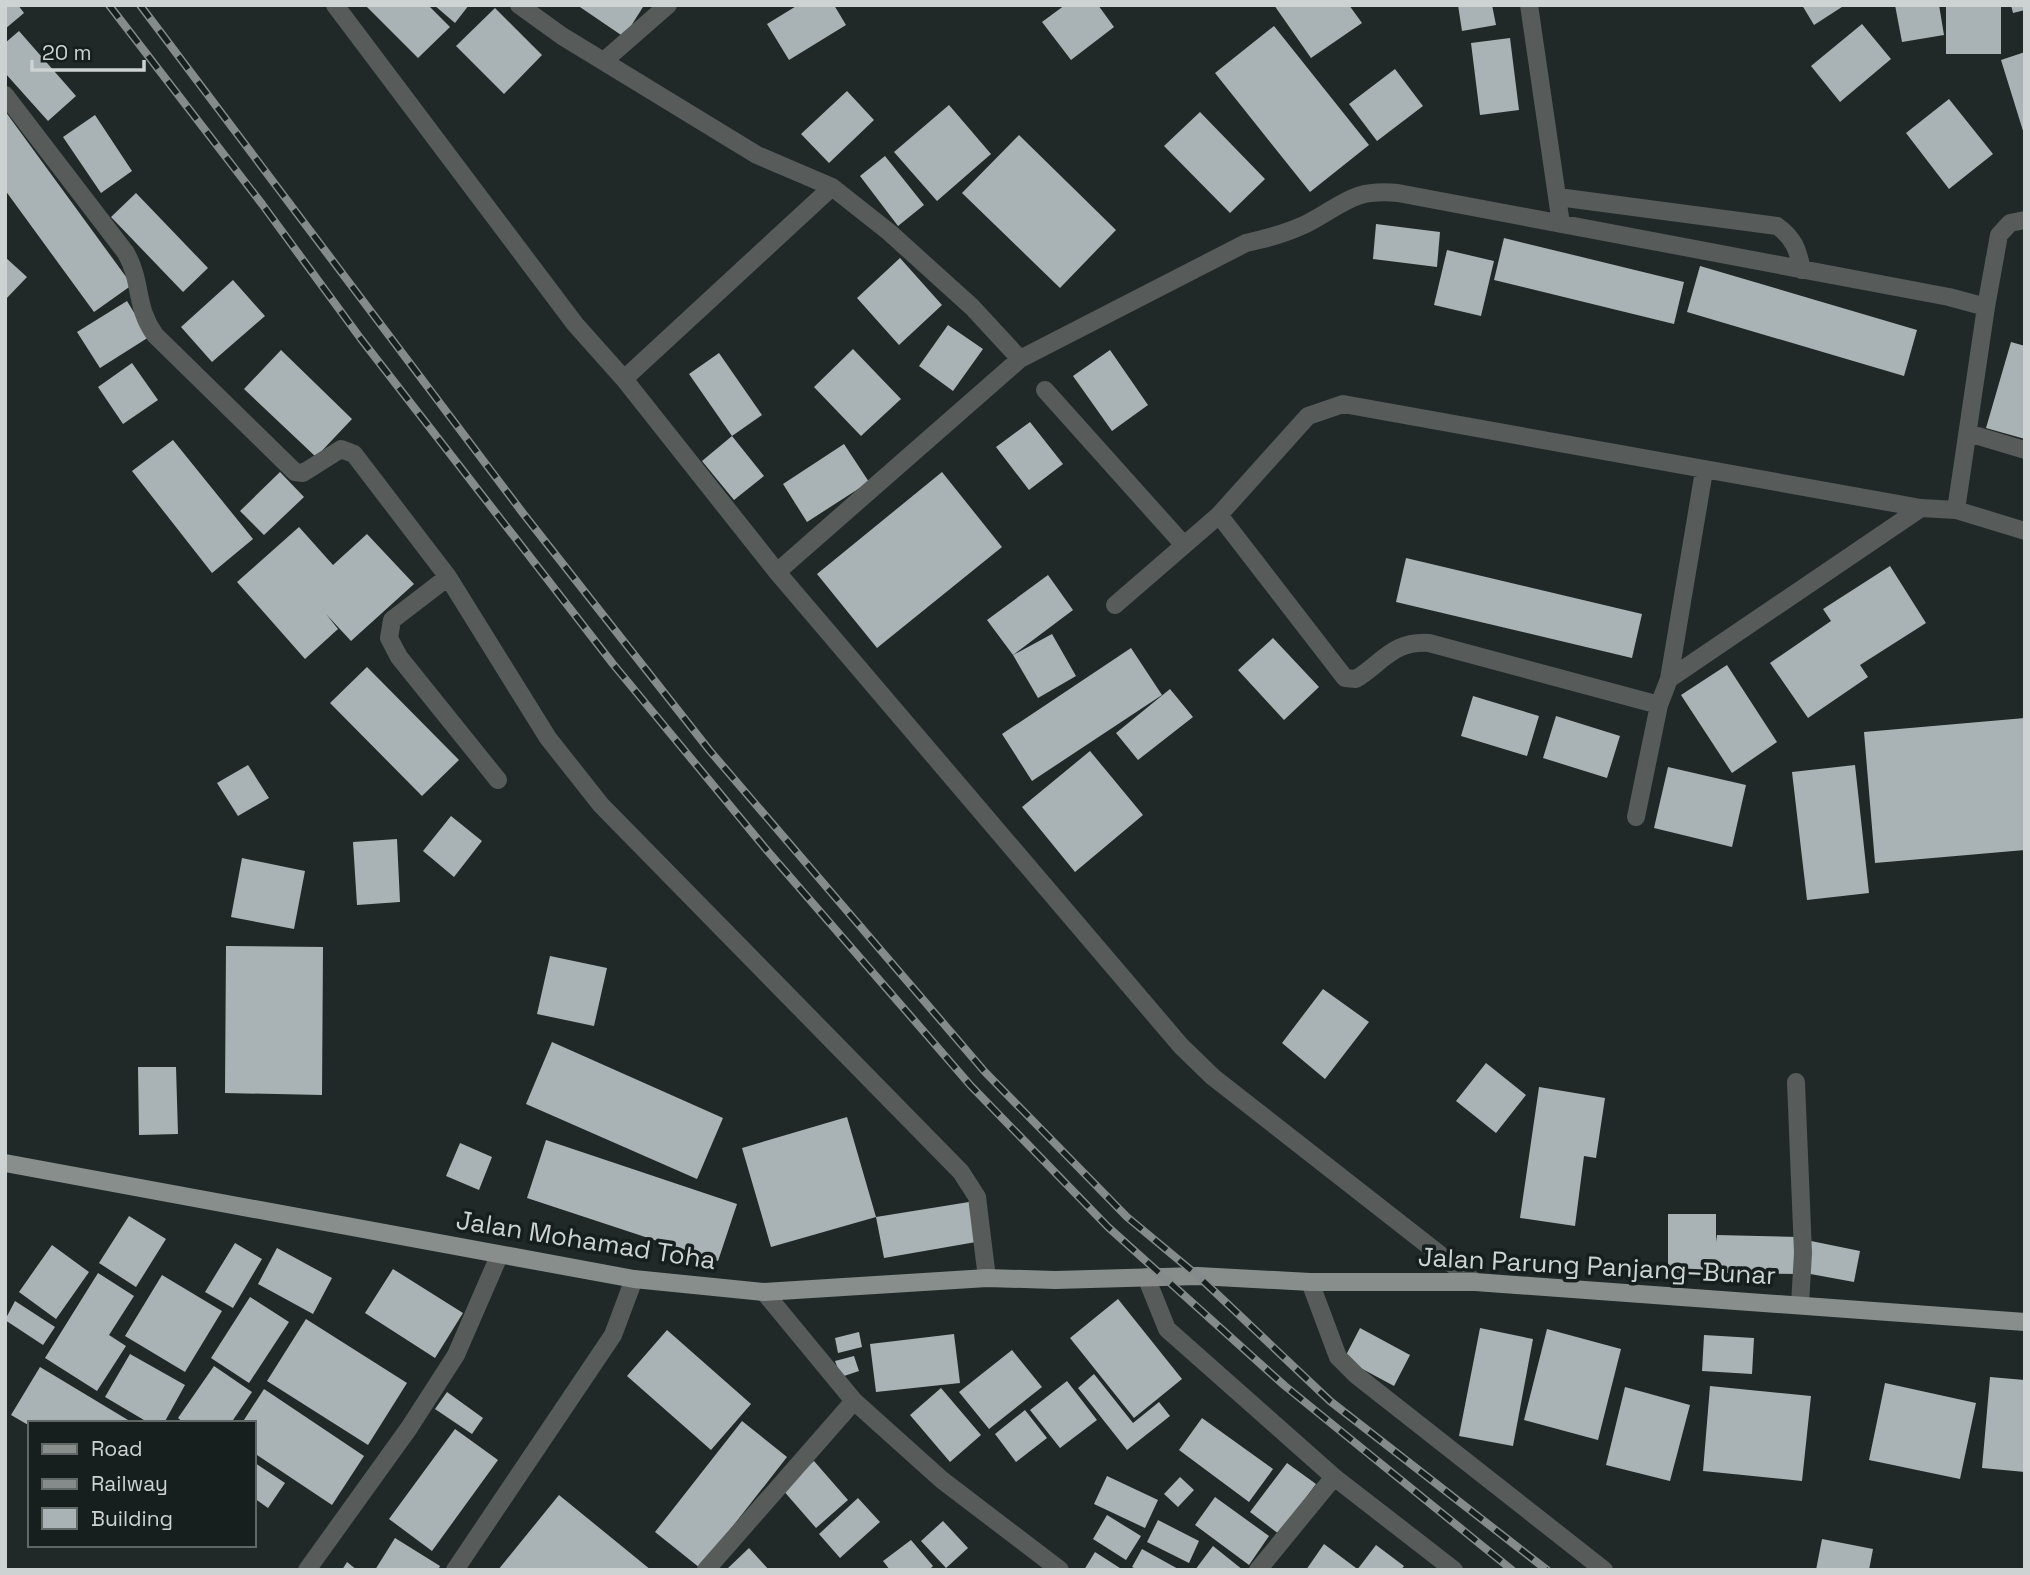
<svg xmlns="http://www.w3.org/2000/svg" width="2030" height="1575" font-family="'Space Grotesk',sans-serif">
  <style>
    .building { fill: #a9b3b5 }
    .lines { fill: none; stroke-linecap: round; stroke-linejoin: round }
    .service { stroke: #575b59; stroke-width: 18 }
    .minor { stroke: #575b59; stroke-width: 18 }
    .primary { stroke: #878e8b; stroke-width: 18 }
    .rail-casing { stroke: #848b8a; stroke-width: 8 }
    .rail { stroke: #171f1e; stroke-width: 5; stroke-dasharray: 16; stroke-linecap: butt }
    .labels { text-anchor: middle; stroke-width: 7; stroke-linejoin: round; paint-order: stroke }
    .street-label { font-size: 26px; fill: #cdd2d2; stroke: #171f1e }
  </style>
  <rect width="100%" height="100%" fill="#202928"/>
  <!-- building -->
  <path class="building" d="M 5,5 L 18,5 L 24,13 L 5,29 Z
    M 365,5 L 428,5 L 450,27 L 418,58 Z
    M 434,5 L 469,5 L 455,23 Z
    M 577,5 L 641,5 L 643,7 L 624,37 Z
    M 798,5 L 834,5 L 846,25 L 789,60 L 767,24 Z
    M 1065,5 L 1098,5 L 1114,27 L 1071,60 L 1042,22 Z
    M 1274,5 L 1349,5 L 1362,23 L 1311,58 Z
    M 1458,5 L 1492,5 L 1496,25 L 1462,31 Z
    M 1802,5 L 1845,5 L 1814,25 Z
    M 1895,5 L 1939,5 L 1944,35 L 1902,42 Z
    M 1946,5 L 2001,5 L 2001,54 L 1946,54 Z
    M 2011,5 L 2025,5 L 2025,10 L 2013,13 Z
    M 495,8 L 542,55 L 504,94 L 456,46 Z
    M 1862,24 L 1891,59 L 1840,102 L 1811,66 Z
    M 1274,26 L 1369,145 L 1310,192 L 1215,73 Z
    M 19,31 L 76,96 L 48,121 L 5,73 L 5,43 Z
    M 1510,38 L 1519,110 L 1480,115 L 1471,43 Z
    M 2025,52 L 2025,133 L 2024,134 L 2001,60 Z
    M 1395,69 L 1423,106 L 1377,141 L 1349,104 Z
    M 847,91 L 874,120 L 829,163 L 801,134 Z
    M 1949,99 L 1993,154 L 1949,189 L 1906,133 Z
    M 949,105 L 991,154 L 937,201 L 894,152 Z
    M 5,111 L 132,285 L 94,312 L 5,190 Z
    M 1200,112 L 1265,179 L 1230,213 L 1164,146 Z
    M 95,115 L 132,171 L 101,193 L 63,137 Z
    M 1019,135 L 1116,230 L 1060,288 L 962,193 Z
    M 885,156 L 924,205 L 898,226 L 860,176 Z
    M 136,193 L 208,268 L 183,292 L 111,217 Z
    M 1376,224 L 1440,232 L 1437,267 L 1373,259 Z
    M 1504,238 L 1684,282 L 1674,324 L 1494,280 Z
    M 1447,250 L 1494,261 L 1481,316 L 1434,305 Z
    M 5,257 L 27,277 L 5,300 Z
    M 900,258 L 942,305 L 899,345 L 857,298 Z
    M 1700,266 L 1917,330 L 1904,376 L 1687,312 Z
    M 233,280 L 265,316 L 212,362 L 181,327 Z
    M 127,301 L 149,337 L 100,368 L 77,332 Z
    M 948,325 L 983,349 L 953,391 L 919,366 Z
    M 2011,342 L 2025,346 L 2025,439 L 1986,428 Z
    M 853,349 L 901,399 L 861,436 L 814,387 Z
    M 281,350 L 352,419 L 316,457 L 244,389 Z
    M 1110,350 L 1148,405 L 1112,431 L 1073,376 Z
    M 719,353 L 762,415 L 732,436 L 689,374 Z
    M 132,363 L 158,400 L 123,424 L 98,387 Z
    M 1030,422 L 1063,464 L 1029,490 L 996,447 Z
    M 732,436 L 764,476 L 734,500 L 702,461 Z
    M 173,440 L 253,539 L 212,573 L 132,471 Z
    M 844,444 L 869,482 L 807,522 L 783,484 Z
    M 280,472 L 304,497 L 264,535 L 240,511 Z
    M 942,472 L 1002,547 L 877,648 L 817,574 Z
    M 299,527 L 333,565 L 367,534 L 414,584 L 351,641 L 326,614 L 338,629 L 305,659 L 237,582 Z
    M 1406,558 L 1642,614 L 1632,658 L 1396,602 Z
    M 1890,566 L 1926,623 L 1860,665 L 1868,677 L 1808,718 L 1770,663 L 1831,621 L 1823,609 Z
    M 1048,575 L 1073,610 L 1013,655 L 1052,634 L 1076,676 L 1038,698 L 1013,655 L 987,620 Z
    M 1273,638 L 1319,687 L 1284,720 L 1238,670 Z
    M 1131,648 L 1162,695 L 1032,781 L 1002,734 Z
    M 1727,665 L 1777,742 L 1732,773 L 1681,695 Z
    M 367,667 L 459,760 L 422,796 L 330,703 Z
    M 1170,689 L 1193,717 L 1138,760 L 1116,733 Z
    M 1473,696 L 1539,716 L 1527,756 L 1461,736 Z
    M 1556,716 L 1620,736 L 1607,778 L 1543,758 Z
    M 2025,718 L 2025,850 L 1875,863 L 1864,732 Z
    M 1090,751 L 1143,815 L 1075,872 L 1022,807 Z
    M 248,765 L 269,798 L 238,816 L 217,783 Z
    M 1855,765 L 1869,893 L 1807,900 L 1792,772 Z
    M 1668,767 L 1746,785 L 1732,847 L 1654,828 Z
    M 451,816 L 482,841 L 454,877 L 423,851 Z
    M 397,839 L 400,902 L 357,905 L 353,842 Z
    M 242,858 L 305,871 L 294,929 L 231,917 Z
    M 226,946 L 323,947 L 322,1095 L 225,1093 Z
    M 550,956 L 607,968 L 594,1026 L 537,1014 Z
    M 1323,989 L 1369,1022 L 1325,1079 L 1282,1043 Z
    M 552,1042 L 723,1118 L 697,1179 L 526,1104 Z
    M 1486,1063 L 1526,1095 L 1496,1133 L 1456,1101 Z
    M 138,1067 L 176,1067 L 178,1134 L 139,1135 Z
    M 1539,1087 L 1605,1098 L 1596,1158 L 1584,1156 L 1575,1226 L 1520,1218 Z
    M 847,1117 L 876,1217 L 771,1247 L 742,1148 Z
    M 546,1140 L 737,1204 L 718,1261 L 527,1198 Z
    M 460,1143 L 492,1157 L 479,1190 L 446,1176 Z
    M 969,1202 L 976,1242 L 884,1258 L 876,1217 Z
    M 1668,1214 L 1716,1214 L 1716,1242 L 1717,1235 L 1798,1237 L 1798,1274 L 1668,1272 Z
    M 129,1216 L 166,1239 L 136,1287 L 99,1263 Z
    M 1811,1241 L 1860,1251 L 1854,1282 L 1805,1273 Z
    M 235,1243 L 262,1259 L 233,1308 L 205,1292 Z
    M 52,1245 L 89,1272 L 56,1319 L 19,1292 Z
    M 277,1248 L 332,1278 L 313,1314 L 258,1284 Z
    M 393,1269 L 463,1313 L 435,1358 L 365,1313 Z
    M 98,1273 L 134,1296 L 109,1335 L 126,1346 L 97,1391 L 45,1358 Z
    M 162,1275 L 222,1311 L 185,1372 L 125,1336 Z
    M 250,1297 L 289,1322 L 249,1383 L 211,1358 Z
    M 1118,1299 L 1182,1379 L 1134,1418 L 1070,1338 Z
    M 15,1301 L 55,1327 L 43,1345 L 5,1320 Z
    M 306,1319 L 407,1383 L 368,1445 L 267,1381 Z
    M 1360,1328 L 1410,1355 L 1394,1386 L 1344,1359 Z
    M 1480,1328 L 1533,1339 L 1513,1446 L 1459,1436 Z
    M 1547,1329 L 1621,1349 L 1598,1440 L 1524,1420 Z
    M 667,1330 L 751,1404 L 711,1450 L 627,1376 Z
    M 859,1332 L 862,1347 L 838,1353 L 835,1338 Z
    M 954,1334 L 960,1383 L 876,1392 L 870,1344 Z
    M 1704,1335 L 1754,1338 L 1752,1374 L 1702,1371 Z
    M 1012,1350 L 1042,1387 L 989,1429 L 959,1392 Z
    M 130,1354 L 185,1385 L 164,1423 L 149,1423 L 105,1397 Z
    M 854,1356 L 859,1371 L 841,1377 L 835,1361 Z
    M 214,1366 L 252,1392 L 231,1423 L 184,1423 L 178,1418 Z
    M 40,1367 L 133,1423 L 30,1423 L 30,1426 L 11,1415 Z
    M 1094,1374 L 1133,1423 L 1159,1402 L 1170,1416 L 1127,1450 L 1078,1388 Z
    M 1990,1377 L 2025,1380 L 2025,1472 L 1982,1468 Z
    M 1067,1381 L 1097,1420 L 1060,1448 L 1030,1410 Z
    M 1885,1383 L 1976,1403 L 1960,1479 L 1869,1460 Z
    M 1710,1386 L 1811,1396 L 1802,1481 L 1703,1471 Z
    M 1625,1387 L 1690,1405 L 1670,1481 L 1606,1465 Z
    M 941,1388 L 981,1435 L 950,1462 L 910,1415 Z
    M 264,1389 L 364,1456 L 332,1505 L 254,1453 L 254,1423 L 242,1423 Z
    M 447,1392 L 483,1418 L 472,1434 L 435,1409 Z
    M 1025,1410 L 1047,1438 L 1016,1462 L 995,1434 Z
    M 1202,1418 L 1273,1469 L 1249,1502 L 1179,1450 Z
    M 742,1421 L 787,1457 L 700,1568 L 655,1532 Z
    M 455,1429 L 498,1460 L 432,1551 L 389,1519 Z
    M 814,1461 L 848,1500 L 816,1528 L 782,1489 Z
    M 255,1463 L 285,1483 L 268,1508 L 254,1498 Z
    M 1287,1463 L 1316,1484 L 1279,1534 L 1250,1512 Z
    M 1107,1476 L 1158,1500 L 1145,1528 L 1094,1504 Z
    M 1180,1477 L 1194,1490 L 1178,1507 L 1164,1494 Z
    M 559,1495 L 651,1570 L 498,1570 Z
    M 1215,1497 L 1269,1536 L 1249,1565 L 1195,1525 Z
    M 858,1498 L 880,1522 L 840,1558 L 819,1534 Z
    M 1107,1515 L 1141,1536 L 1126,1560 L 1093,1539 Z
    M 1158,1520 L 1199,1541 L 1189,1563 L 1147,1542 Z
    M 943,1521 L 968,1548 L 946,1568 L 921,1541 Z
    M 395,1538 L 440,1566 L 438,1570 L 375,1570 Z
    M 1822,1539 L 1873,1549 L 1869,1570 L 1816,1570 Z
    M 911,1540 L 933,1566 L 929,1570 L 890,1570 L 883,1561 Z
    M 1324,1544 L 1356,1568 L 1355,1570 L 1306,1570 Z
    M 1376,1545 L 1404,1566 L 1401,1570 L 1357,1570 Z
    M 1213,1546 L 1243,1570 L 1195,1570 Z
    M 749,1548 L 769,1570 L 726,1570 Z
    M 1142,1549 L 1180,1570 L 1138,1570 L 1132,1567 Z
    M 1095,1552 L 1123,1570 L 1084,1570 Z
    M 347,1562 L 357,1570 L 342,1570 Z"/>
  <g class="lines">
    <!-- service -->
    <path class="service" d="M 1796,1082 L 1803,1253 L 1800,1304"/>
    <!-- minor -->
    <path class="minor" d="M 335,5 L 575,324 L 624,379 L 777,572 L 1181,1046 L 1213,1077 L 1475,1282
      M 519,5 L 562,36 L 757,155 L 832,187 L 889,232 L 972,307 L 1020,359
      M 1529,5 L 1561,224
      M 605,60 L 668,5
      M 5,95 L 126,253 C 143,284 134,305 155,335 L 295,472 L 303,473 L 341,449 L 354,454 L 448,577 L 548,738 L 601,805 L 961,1172 L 977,1197 L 987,1278
      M 1558,197 L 1777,226 C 1794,238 1798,250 1802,270
      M 1986,307 L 1999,235 L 2010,223 L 2025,220
      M 624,379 L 832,187
      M 1045,390 L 1183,544
      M 1968,433 L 2025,450
      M 1219,515 L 1345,678 L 1356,679 C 1384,661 1393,641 1429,643 L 1659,705
      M 777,572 L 1020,359 L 1246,243 C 1268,238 1288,233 1308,223 C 1346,203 1352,189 1398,193 L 1949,297 L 1986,307 L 1956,510
      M 448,577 L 392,620 L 389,638 L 399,657 L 498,780
      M 1115,605 L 1219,515 L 1308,416 L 1343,404 L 1921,508 L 1956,510 L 2025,531
      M 1669,679 L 1921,508
      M 1636,817 L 1659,705 L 1669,679 L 1704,471
      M 1146,1277 L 1167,1329 L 1334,1477 L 1454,1570
      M 1310,1282 L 1338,1357 L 1356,1375 L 1604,1570
      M 764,1292 L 854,1401 L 942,1480 L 1060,1570
      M 307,1570 L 409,1428 L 456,1355 L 499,1256
      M 455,1570 L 613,1335 L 634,1279
      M 706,1570 L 854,1401
      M 1258,1570 L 1334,1477"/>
    <!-- primary -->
    <path class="primary" d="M 5,1163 L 634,1279 L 764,1292 L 987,1278 L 1055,1280 L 1198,1276 L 1310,1282 L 1475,1282 L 2025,1322"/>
    <!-- rail casing -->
    <g class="rail-casing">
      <path id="rail" d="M 109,5 L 262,204 L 361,339 L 613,664 L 765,848 L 971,1086 L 1108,1227 L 1285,1386 L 1512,1570
        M 140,5 L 522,512 L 710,751 L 985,1072 L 1127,1217 L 1198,1276 L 1330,1401 L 1547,1570"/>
    </g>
    <!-- rail -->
    <use href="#rail" class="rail"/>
  </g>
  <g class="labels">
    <!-- street labels -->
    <g class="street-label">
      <text transform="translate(586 1240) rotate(9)" y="9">Jalan Mohamad Toha</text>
      <text transform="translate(1597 1266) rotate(3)" y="9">Jalan Parung Panjang–Bunar</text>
    </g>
  </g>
  <!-- border -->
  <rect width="2030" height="1575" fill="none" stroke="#cdd2d2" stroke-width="14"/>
  <!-- legend -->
  <rect x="28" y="1421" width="228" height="126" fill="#171f1e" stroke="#606766" stroke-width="2"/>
  <rect x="42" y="1444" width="35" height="10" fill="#878e8b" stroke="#606766" stroke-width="2"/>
  <text x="91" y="1456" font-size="21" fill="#cdd2d2">Road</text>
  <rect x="42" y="1479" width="35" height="10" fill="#848b8a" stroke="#606766" stroke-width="2"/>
  <text x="91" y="1491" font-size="21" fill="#cdd2d2">Railway</text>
  <rect x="42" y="1508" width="35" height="21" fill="#a9b3b5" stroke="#606766" stroke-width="2"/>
  <text x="91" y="1526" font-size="21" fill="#cdd2d2">Building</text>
  <!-- scale -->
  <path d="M32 60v10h112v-10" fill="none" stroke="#cdd2d2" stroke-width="3.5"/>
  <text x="42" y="60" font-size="21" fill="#cdd2d2" stroke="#171f1e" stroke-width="5" paint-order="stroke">20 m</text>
</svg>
